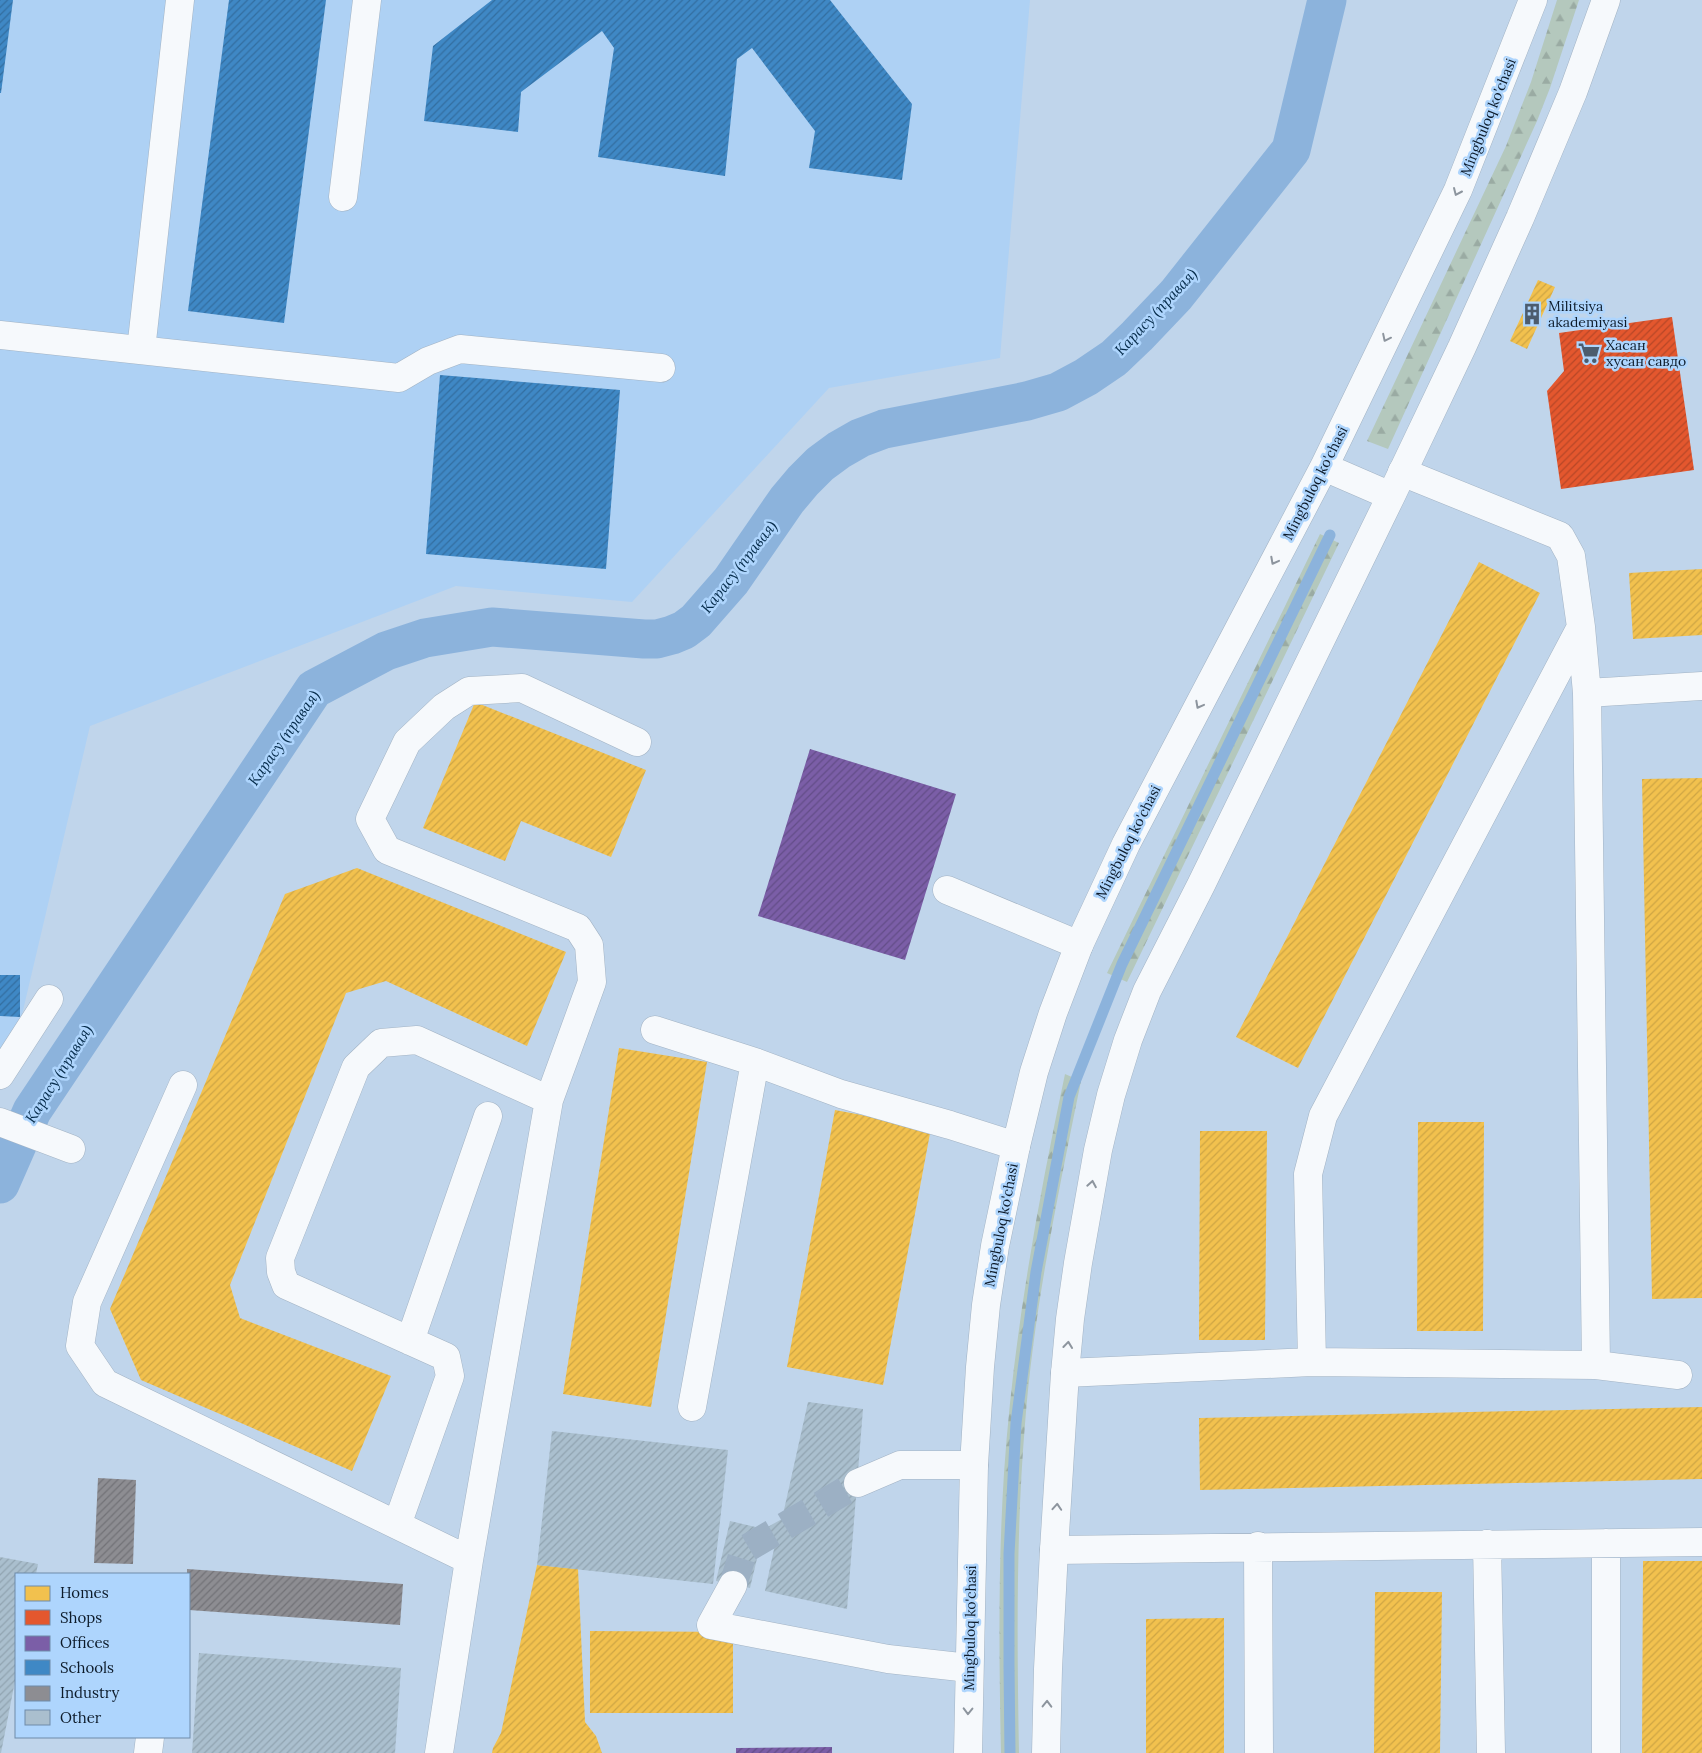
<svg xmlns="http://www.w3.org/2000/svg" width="1702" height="1753" font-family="Lora,serif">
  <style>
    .built { fill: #aed1f4 }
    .forest { fill: url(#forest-firs) }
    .homes { fill: url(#homes-hatch) }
    .shops { fill: url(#shops-hatch) }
    .offices { fill: url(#offices-hatch) }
    .schools { fill: url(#schools-hatch) }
    .industry { fill: url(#industry-hatch) }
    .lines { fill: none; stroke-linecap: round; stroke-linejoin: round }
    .stream { stroke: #8cb3dc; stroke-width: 11 }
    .canal { stroke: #8cb3dc; stroke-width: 39 }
    .building { fill: url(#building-hatch) }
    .minor-tunnel { stroke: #9cb0c4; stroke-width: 28; stroke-dasharray: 28 14; stroke-linecap: butt }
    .minor-casing { stroke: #a2b3c4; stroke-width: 29 }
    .major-casing { stroke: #a2b3c4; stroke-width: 29 }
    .minor { stroke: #f6f9fc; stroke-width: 28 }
    .major { stroke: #f6f9fc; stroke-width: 28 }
    .oneway { stroke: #8d959e }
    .labels { text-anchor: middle; stroke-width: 5; stroke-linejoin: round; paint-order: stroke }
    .street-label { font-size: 14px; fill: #0d1b2a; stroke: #aed5fd }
    .poi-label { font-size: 14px; fill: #0d1b2a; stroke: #aed5fd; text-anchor: start }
    .water-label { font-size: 15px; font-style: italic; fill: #052b4a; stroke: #aed5fd }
  </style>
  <defs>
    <pattern id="forest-firs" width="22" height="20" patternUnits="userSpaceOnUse" patternTransform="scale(1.25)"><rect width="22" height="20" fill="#b4c8bd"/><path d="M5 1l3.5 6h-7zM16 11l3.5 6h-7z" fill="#9aaba3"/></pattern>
    <pattern id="homes-hatch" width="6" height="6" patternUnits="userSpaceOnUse" patternTransform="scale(1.25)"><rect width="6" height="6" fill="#f2c14e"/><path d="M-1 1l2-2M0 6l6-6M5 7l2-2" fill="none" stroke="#cea544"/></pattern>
    <pattern id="shops-hatch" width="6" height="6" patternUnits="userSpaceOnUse" patternTransform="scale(1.25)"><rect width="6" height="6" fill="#e4572e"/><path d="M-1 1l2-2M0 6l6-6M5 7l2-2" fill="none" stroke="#b74727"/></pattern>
    <pattern id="offices-hatch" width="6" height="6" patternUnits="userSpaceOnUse" patternTransform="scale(1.25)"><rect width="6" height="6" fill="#7b5ea7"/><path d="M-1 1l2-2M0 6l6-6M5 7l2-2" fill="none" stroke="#634d88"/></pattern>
    <pattern id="schools-hatch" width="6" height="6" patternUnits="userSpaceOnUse" patternTransform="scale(1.25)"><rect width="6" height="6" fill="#3f88c5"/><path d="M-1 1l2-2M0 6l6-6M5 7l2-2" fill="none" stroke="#336ea0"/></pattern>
    <pattern id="industry-hatch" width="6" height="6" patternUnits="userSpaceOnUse" patternTransform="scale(1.25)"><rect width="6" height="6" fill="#8d8d92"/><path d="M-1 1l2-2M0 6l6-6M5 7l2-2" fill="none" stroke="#727277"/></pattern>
    <pattern id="building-hatch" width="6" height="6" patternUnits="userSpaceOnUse" patternTransform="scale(1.25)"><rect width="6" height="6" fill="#aabfce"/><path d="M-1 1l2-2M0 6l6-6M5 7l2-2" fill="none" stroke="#91a4b1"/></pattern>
  </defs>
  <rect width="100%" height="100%" fill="#c0d5eb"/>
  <!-- built -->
  <path class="built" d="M 0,0 L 1030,0 L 1000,358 L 829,388 L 632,602 L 456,586 L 90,726 L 21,1019 L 0,1060 Z"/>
  <!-- forest -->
  <path class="forest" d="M 1557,0 L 1579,0 L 1550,88 L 1537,121 L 1388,449 L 1367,441 L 1506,146 L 1531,82 Z
    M 1320,534 L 1339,543 L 1127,982 L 1107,973 Z
    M 1065,1074 L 1081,1081 C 1058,1194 1034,1308 1025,1424 C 1016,1533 1017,1643 1019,1753 L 1001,1753 C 999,1660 998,1566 1004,1473 C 1013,1339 1037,1206 1065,1074 Z"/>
  <!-- homes -->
  <path class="homes" d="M 1538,280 L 1555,287 L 1527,349 L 1510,341 Z
    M 1479,562 L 1540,593 L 1298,1068 L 1236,1037 Z
    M 1702,569 L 1702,635 L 1633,639 L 1629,573 Z
    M 475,702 L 646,770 L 611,857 L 521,821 L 505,861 L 423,828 Z
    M 1702,778 L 1702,1298 L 1652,1299 L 1642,779 Z
    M 357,868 L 566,952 L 527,1046 L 386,981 L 346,993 L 230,1285 L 240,1318 L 391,1376 L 352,1471 L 141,1380 L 110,1309 L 285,894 Z
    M 619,1048 L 707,1062 L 651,1407 L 563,1394 Z
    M 835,1110 L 931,1128 L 883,1385 L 787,1367 Z
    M 1418,1122 L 1484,1122 L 1483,1331 L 1417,1331 Z
    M 1200,1131 L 1267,1131 L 1265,1340 L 1199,1340 Z
    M 1702,1407 L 1702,1479 L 1200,1490 L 1199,1418 Z
    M 1643,1561 L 1702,1561 L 1702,1753 L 1642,1753 Z
    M 537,1565 L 578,1569 L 585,1722 L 596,1736 L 602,1753 L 492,1753 L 493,1748 L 501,1733 Z
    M 1375,1592 L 1442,1592 L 1440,1753 L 1374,1753 Z
    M 1224,1618 L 1224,1753 L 1146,1753 L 1146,1619 Z
    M 590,1631 L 733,1632 L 733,1713 L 590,1713 Z"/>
  <!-- shops -->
  <path class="shops" d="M 1672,317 L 1694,470 L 1561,489 L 1547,391 L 1564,371 L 1559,333 Z"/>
  <!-- offices -->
  <path class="offices" d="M 810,749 L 956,794 L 905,960 L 758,916 Z
    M 832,1747 L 832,1753 L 736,1753 L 736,1748 Z"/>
  <!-- schools -->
  <path class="schools" d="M 0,0 L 13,0 L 1,93 L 0,93 Z
    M 229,0 L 326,0 L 284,323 L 188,311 Z
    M 492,0 L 830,0 L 912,104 L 902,180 L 809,168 L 815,131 L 752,48 L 737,59 L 725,176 L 598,157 L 614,48 L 602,31 L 521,92 L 518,132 L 424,121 L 433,46 Z
    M 440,375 L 620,390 L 606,569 L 426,554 Z
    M 0,975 L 20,975 L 20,1017 L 0,1016 Z"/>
  <!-- industry -->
  <path class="industry" d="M 98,1478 L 136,1480 L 133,1564 L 94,1563 Z
    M 187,1569 L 403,1584 L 400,1625 L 189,1610 L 189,1574 L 187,1574 Z"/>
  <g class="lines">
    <!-- stream -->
    <path class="stream" d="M 1010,1753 L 1009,1665 L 1009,1554 L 1016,1423 L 1036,1272 L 1069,1097 L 1122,964 L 1330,535"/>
    <!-- canal -->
    <path class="canal" d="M 0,1184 L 32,1111 L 314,689 L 386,651 L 425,638 L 492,627 L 644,639 L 657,639 L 672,635 L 684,630 L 696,621 L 731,581 L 787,500 L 803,481 L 820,464 L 839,450 L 860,438 L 884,429 L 1027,401 L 1058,392 L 1086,377 L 1114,358 L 1137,336 L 1176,295 L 1291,150 L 1327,0"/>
  </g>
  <!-- building -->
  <path class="building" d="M 808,1402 L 863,1409 L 847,1609 L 765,1591 L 774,1549 L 760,1546 L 750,1588 L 716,1581 L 730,1521 L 764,1529 L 782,1519 Z
    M 552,1431 L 728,1450 L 713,1584 L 537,1565 Z
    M 0,1557 L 38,1564 L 36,1574 L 16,1574 L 16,1676 L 1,1753 L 0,1753 Z
    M 199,1653 L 401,1668 L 395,1753 L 192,1753 Z"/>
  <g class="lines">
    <!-- minor-tunnel -->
    <path class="minor-tunnel" d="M 733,1585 L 744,1550 L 858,1483"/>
    <!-- minor casing -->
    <g class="minor-casing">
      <path id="minor" d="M 343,197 L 367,0
        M 0,335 L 399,378 L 428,361 L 460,349 L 661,368
        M 141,350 L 180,0
        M 1402,472 L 1560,536 L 1571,556 L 1581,627 L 1587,693 L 1702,686
        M 1587,693 L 1596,1365 L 1678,1375
        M 947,890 L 1079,945
        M 655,1030 L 755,1062 L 841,1094 L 950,1125 L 1016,1146
        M 0,1075 L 49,999
        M 183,1085 L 87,1302 L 80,1346 L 105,1383 L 469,1560
        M 0,1122 L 71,1149
        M 410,1341 L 488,1116
        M 1312,1362 L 1308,1174 L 1323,1116 L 1581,627
        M 1065,1373 L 1312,1362 L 1596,1365
        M 692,1407 L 755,1062
        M 858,1483 L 900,1465 L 974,1465
        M 397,1525 L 450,1376 L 446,1357 L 286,1285 L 281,1272 L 280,1258 L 356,1067 L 381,1043 L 417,1040 L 549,1100
        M 1487,1544 L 1491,1753
        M 1258,1546 L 1259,1753
        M 1054,1550 L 1702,1542
        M 733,1585 L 711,1625 L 888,1659 L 969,1668
        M 148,1753 L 150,1737
        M 439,1753 L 469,1560 L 549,1100 L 592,982 L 589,945 L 578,928 L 387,850 L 370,819 L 407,742 L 444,707 L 469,691 L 522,688 L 637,742
        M 1606,1753 L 1606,1543"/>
    </g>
    <!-- major casing -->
    <g class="major-casing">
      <path id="major" d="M 1324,467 L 1391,496
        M 968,1753 L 974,1465 L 980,1367 L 986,1305 L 995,1246 L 1016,1146 L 1034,1072 L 1053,1013 L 1079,945 L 1126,844 L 1324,467 L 1458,190 L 1533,0
        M 1046,1753 L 1048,1669 L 1054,1550 L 1065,1373 L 1070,1319 L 1078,1263 L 1098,1150 L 1111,1095 L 1128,1040 L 1147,991 L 1201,885 L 1391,496 L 1462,347 L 1520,218 L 1573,92 L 1606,0"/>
    </g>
    <!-- minor -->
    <use href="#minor" class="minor"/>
    <!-- major -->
    <use href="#major" class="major"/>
  </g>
  <!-- one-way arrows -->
  <defs><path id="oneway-chevron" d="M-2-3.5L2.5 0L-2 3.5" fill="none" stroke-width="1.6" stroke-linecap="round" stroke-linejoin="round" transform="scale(1.25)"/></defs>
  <g class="oneway">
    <use href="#oneway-chevron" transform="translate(1457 192) rotate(114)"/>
    <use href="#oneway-chevron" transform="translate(1386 338) rotate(116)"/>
    <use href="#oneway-chevron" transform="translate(1274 561) rotate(118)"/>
    <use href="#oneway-chevron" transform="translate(1199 705) rotate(118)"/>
    <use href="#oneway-chevron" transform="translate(1092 1184) rotate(-80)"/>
    <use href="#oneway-chevron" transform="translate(1068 1345) rotate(-84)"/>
    <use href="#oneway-chevron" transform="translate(1057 1507) rotate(-86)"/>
    <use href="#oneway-chevron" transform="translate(1047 1704) rotate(-89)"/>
    <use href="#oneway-chevron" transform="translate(968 1711) rotate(91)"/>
  </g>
  <!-- icons -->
  <defs>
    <g id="building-bare" transform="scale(1.725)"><path d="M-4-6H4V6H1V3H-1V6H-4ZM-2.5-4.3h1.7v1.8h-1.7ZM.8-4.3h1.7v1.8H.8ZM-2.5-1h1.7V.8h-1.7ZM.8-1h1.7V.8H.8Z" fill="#4c5c6e" stroke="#aed5fd" stroke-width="2.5" paint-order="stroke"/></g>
    <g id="supermarket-bare" transform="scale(1.725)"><path d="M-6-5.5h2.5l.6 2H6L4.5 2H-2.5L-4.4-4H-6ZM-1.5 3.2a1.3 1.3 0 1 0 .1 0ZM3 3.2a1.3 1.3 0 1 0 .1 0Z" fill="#4c5c6e" stroke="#aed5fd" stroke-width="2.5" paint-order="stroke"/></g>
  </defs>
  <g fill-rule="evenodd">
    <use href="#building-bare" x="1532" y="314"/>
    <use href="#supermarket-bare" x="1589" y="353"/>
  </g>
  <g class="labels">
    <!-- street labels -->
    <g class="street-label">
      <text transform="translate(1488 117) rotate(-68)" y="5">Mingbuloq ko'chasi</text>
      <text transform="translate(1315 483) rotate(-63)" y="5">Mingbuloq ko'chasi</text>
      <text transform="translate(1128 842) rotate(-63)" y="5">Mingbuloq ko'chasi</text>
      <text transform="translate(1001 1225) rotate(-79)" y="5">Mingbuloq ko'chasi</text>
      <text transform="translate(970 1628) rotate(-89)" y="5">Mingbuloq ko'chasi</text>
    </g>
    <!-- poi labels -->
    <g class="poi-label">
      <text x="1548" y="311">Militsiya<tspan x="1548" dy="16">akademiyasi</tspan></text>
      <text x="1606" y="350">Хасан<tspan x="1606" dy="16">хусан савдо</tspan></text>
    </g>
    <!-- water labels -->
    <g class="water-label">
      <text transform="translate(1156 312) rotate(-47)" y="5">Карасу (правая)</text>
      <text transform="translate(739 567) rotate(-52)" y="5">Карасу (правая)</text>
      <text transform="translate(284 738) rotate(-55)" y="5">Карасу (правая)</text>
      <text transform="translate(59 1074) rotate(-58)" y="5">Карасу (правая)</text>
    </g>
  </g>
  <!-- legend -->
  <rect x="15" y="1573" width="175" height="165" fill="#aed5fd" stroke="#6e8ba9"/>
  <rect x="25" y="1586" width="25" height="15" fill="#f2c14e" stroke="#6e8ba9"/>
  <text x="60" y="1598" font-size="15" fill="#0d1b2a">Homes</text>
  <rect x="25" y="1610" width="25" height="15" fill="#e4572e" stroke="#6e8ba9"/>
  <text x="60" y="1623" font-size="15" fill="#0d1b2a">Shops</text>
  <rect x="25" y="1636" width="25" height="15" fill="#7b5ea7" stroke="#6e8ba9"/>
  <text x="60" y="1648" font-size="15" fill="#0d1b2a">Offices</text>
  <rect x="25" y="1660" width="25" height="15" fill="#3f88c5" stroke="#6e8ba9"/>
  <text x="60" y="1673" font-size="15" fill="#0d1b2a">Schools</text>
  <rect x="25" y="1686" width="25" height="15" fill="#8d8d92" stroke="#6e8ba9"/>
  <text x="60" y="1698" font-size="15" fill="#0d1b2a">Industry</text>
  <rect x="25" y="1710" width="25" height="15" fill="#aabfce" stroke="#6e8ba9"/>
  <text x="60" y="1723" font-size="15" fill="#0d1b2a">Other</text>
</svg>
